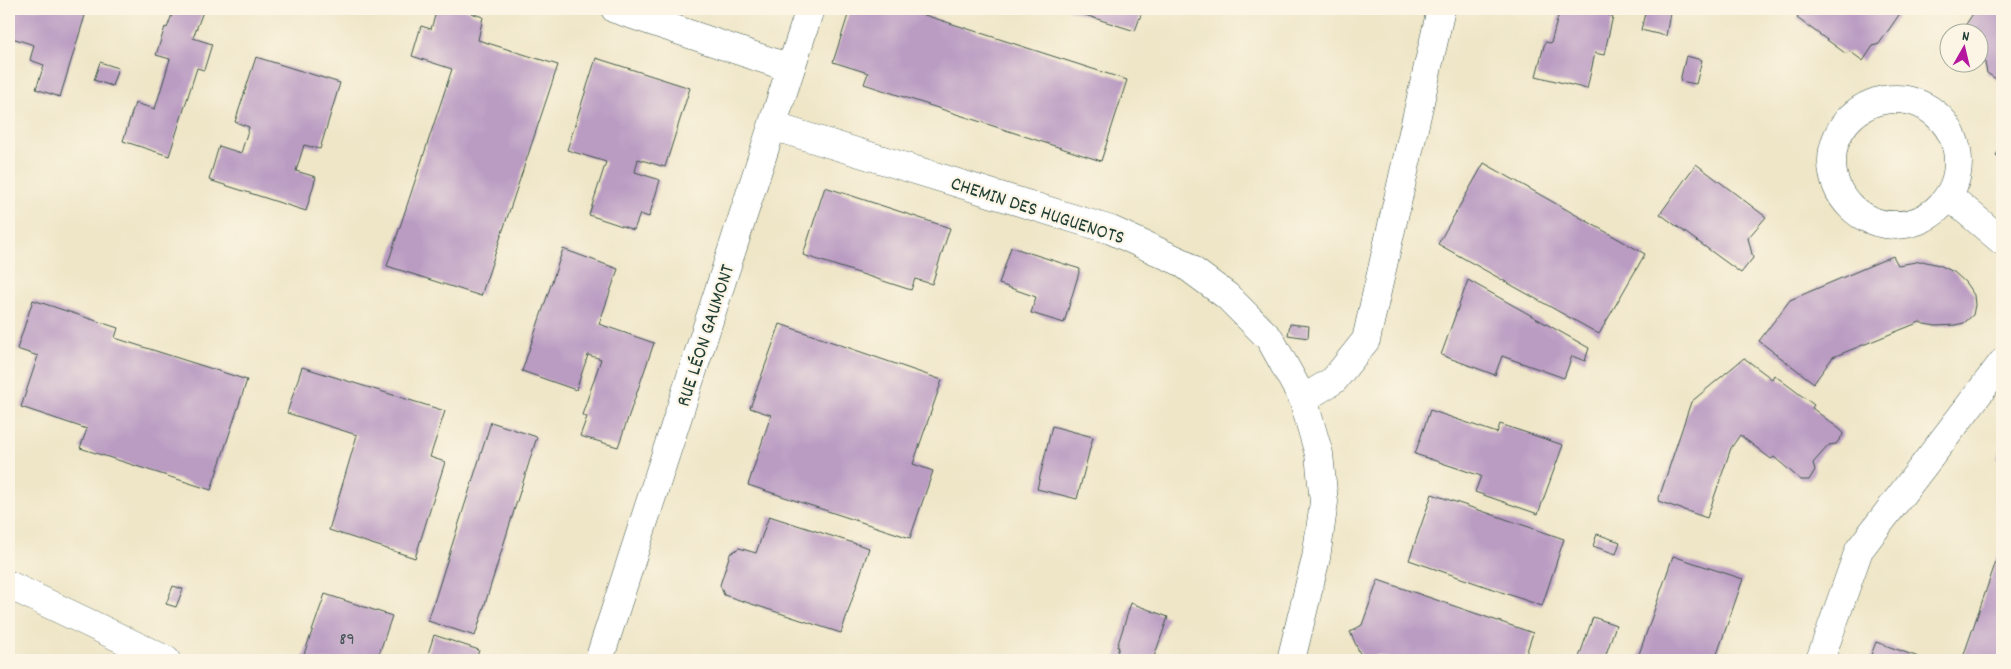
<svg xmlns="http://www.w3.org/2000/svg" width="2011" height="669" font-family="Dekko,sans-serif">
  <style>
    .building { fill: #ba9bc2 }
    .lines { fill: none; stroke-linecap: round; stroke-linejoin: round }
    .minor-casing { stroke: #3e564a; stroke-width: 29 }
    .minor { stroke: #fff; stroke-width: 28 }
    .labels { text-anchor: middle; stroke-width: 4.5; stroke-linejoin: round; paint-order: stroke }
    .number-label { font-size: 18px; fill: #465458 }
    .street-label { font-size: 20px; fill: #1f3d34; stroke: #fcf5e5 }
  </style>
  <rect width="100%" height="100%" fill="#fcf5e5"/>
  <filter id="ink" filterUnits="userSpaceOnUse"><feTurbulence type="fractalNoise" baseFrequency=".02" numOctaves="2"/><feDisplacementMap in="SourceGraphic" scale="10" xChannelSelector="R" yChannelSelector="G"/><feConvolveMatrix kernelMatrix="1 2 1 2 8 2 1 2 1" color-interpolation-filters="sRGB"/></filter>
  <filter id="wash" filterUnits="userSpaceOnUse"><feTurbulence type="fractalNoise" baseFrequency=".0096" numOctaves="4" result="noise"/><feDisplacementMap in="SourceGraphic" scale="20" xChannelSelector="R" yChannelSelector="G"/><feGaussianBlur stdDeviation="1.12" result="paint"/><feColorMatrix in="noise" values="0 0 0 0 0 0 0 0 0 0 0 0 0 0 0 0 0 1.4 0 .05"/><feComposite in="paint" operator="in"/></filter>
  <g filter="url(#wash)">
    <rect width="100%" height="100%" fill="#efe6c8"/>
    <g id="blocks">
      <!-- building -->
      <path class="building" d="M 9,9 L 87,9 L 60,97 L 36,89 L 44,65 L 30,60 L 34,45 L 9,37 Z
        M 174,9 L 204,9 L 193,38 L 212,44 L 204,70 L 197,68 L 169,156 L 123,141 L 135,103 L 155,109 L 170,59 L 156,55 L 165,27 L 167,28 Z
        M 437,9 L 469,10 L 471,13 L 483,17 L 478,40 L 558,65 L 481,296 L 387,266 L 452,69 L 412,56 L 421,26 L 431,29 Z
        M 850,9 L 906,9 L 1127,80 L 1101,161 L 864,84 L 868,73 L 833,62 Z
        M 1066,9 L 1143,9 L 1135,31 Z
        M 1560,9 L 1584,9 L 1613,16 L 1604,55 L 1595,53 L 1587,89 L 1536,76 L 1545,42 L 1551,43 Z
        M 1646,9 L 1654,9 L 1670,13 L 1666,36 L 1641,30 Z
        M 1804,9 L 1903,9 L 1879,44 L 1873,46 L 1863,61 L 1851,52 L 1845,53 L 1797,18 Z
        M 1976,9 L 2002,9 L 2002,83 L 1987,73 L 1984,58 L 1978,54 L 1978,32 L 1961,32 Z
        M 1686,56 L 1702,60 L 1696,84 L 1680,81 Z
        M 256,57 L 340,83 L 320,149 L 304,145 L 296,171 L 316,177 L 306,211 L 209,180 L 219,146 L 241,153 L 249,127 L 235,122 Z
        M 596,58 L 690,88 L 665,167 L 638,159 L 635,172 L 660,180 L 649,217 L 640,214 L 634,230 L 589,215 L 606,162 L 567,150 Z
        M 100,62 L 118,68 L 112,86 L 94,80 Z
        M 2002,147 L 2002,161 L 1996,155 Z
        M 1484,163 L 1645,254 L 1599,334 L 1438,244 Z
        M 1696,164 L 1766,217 L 1748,238 L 1753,258 L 1741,273 L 1660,214 Z
        M 825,187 L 950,228 L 932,284 L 915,279 L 911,290 L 803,255 Z
        M 1011,247 L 1080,269 L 1064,323 L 1031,313 L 1036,297 L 999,284 Z
        M 563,249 L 618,269 L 599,324 L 654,343 L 618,447 L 580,436 L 587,417 L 582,415 L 601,359 L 588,355 L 576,390 L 522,371 Z
        M 1893,256 L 1898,265 L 1922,261 L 1939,265 L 1954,272 L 1965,282 L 1974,295 L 1975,305 L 1973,315 L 1964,323 L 1955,325 L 1936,326 L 1924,324 L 1920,322 L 1833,357 L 1814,383 L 1759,341 L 1790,300 Z
        M 1468,280 L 1589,348 L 1585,361 L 1572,356 L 1564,378 L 1502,356 L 1495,375 L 1441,355 Z
        M 33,300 L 118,328 L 115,338 L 247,380 L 211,490 L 80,448 L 87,429 L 21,407 L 38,356 L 17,349 Z
        M 780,324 L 942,380 L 913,464 L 933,471 L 910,538 L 748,485 L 771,415 L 750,408 Z
        M 1290,324 L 1309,326 L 1308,338 L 1288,335 Z
        M 1744,358 L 1772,379 L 1774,375 L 1814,405 L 1812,408 L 1842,431 L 1843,435 L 1836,444 L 1829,445 L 1813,463 L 1815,470 L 1809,480 L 1801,480 L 1774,457 L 1771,459 L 1740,435 L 1731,448 L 1707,518 L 1658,501 L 1691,402 Z
        M 302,367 L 445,411 L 430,457 L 445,462 L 415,558 L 329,530 L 357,435 L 287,413 Z
        M 1430,410 L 1497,433 L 1500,424 L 1563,445 L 1538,514 L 1475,492 L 1481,476 L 1415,454 Z
        M 491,422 L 537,437 L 475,636 L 428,621 Z
        M 1052,426 L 1093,437 L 1077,499 L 1037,489 Z
        M 2002,447 L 2002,461 L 1997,459 Z
        M 1432,494 L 1564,539 L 1542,606 L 1409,560 Z
        M 769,516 L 869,548 L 841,633 L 724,595 L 720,585 L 730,554 L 739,548 L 756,553 Z
        M 1597,534 L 1620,542 L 1616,554 L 1593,546 Z
        M 2002,544 L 2002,660 L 1970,660 L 1963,657 Z
        M 1673,556 L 1743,579 L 1715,660 L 1637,660 Z
        M 1378,580 L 1533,633 L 1524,660 L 1394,660 L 1378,655 L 1363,660 L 1350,632 L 1362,625 Z
        M 173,586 L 183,589 L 176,607 L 166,604 Z
        M 325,594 L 392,616 L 377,660 L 302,660 Z
        M 1131,603 L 1168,617 L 1154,657 L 1161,660 L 1115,660 L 1119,647 L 1117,647 Z
        M 1593,617 L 1616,625 L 1604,660 L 1578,660 Z
        M 434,635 L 479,650 L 476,660 L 426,660 Z
        M 1876,642 L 1927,660 L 1869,660 Z"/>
    </g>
  </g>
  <g filter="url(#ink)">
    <use href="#blocks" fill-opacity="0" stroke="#3e564a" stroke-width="1"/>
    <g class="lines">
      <!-- minor casing -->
      <g class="minor-casing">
        <path id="minor" d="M 615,9 L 790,68
          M1832 162a63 63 0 1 1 126 0a63 63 0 1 1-126 0Z
          M 772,126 L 1111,230 L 1181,262 L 1227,296 L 1270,339 L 1303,399 L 1319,454 L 1324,502 L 1316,558 L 1291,660
          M 1949,196 L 2002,241
          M 1303,399 L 1334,380 L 1366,340 L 1441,9
          M 9,585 L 166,660
          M 599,660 L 810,9
          M 1820,660 L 1859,550 L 2002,363"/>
      </g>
      <!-- minor -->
      <use href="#minor" class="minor"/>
    </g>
  </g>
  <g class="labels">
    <!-- number labels -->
    <g class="number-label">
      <text x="347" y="644">89</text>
    </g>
    <!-- street labels -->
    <g class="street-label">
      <text transform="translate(1038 209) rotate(18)" y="7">CHEMIN DES HUGUENOTS</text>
      <text transform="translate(704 335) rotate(-72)" y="7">RUE LÉON GAUMONT</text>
    </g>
  </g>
  <!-- margin -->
  <rect width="2011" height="669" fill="none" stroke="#fcf5e5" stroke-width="30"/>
  <!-- north arrow -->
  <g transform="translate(1964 48) rotate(8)"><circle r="24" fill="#fcf5e5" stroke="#a4ab9e"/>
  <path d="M0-4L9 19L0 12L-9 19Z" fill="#b5179e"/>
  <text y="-8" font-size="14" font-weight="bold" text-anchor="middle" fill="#1f3d34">N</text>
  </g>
</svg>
